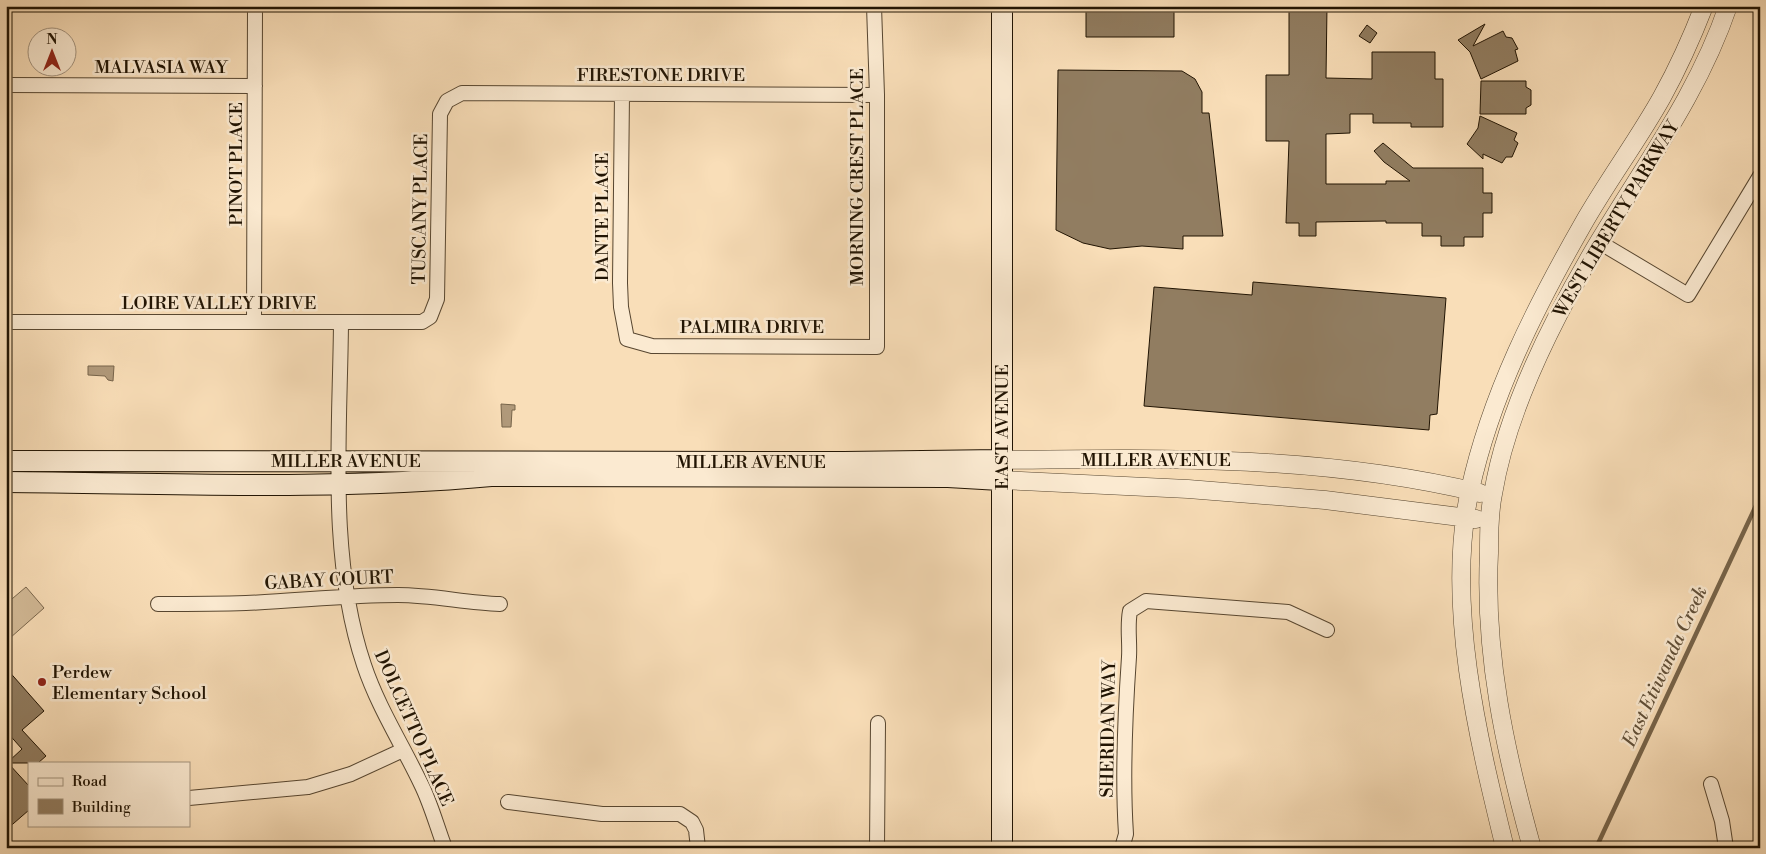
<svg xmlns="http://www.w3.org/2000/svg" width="1766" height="854" font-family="'Libre Bodoni',serif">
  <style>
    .green { fill: #d4bc99; stroke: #7a684e }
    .water { fill: #b0997a; stroke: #77644a }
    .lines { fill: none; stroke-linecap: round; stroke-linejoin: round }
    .stream { stroke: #77644a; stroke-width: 4.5 }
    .building { fill: #917d61; stroke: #211403 }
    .minor-casing { stroke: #574630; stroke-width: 16 }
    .tertiary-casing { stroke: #574630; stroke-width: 19 }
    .secondary-casing { stroke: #211403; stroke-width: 22 }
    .minor { stroke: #fbead1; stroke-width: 14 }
    .tertiary { stroke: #fbead1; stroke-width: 18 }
    .secondary { stroke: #fbead1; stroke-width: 20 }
    .poi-dot { fill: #8f2418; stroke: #fbead1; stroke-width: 2 }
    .labels { text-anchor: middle; stroke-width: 5; stroke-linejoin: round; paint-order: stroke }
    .street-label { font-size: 18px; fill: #211403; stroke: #fbead1 }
    .poi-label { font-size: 18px; fill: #211403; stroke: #fbead1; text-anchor: start }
    .water-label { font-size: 19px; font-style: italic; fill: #615039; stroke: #fbead1 }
  </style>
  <rect width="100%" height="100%" fill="#f9deb8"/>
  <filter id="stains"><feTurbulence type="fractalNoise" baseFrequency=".004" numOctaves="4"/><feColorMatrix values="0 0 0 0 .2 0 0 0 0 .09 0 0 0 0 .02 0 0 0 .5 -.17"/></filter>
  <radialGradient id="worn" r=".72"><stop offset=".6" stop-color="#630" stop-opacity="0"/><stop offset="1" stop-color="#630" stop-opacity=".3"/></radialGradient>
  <!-- green -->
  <path class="green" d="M 26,587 L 44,608 L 10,638 L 6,633 L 6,604 Z"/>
  <!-- water -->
  <path class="water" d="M 88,366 L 114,366 L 113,381 L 108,380 L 105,376 L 88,375 Z
    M 501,404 L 515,405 L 515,410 L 512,410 L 511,427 L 502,427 Z"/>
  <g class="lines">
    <!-- stream -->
    <path class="stream" d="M 1596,848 L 1760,497"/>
  </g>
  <!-- building -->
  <path class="building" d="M 1086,6 L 1174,6 L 1174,37 L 1086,37 Z
    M 1289,6 L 1327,6 L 1326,78 L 1372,79 L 1372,52 L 1435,52 L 1435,79 L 1443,79 L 1443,127 L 1411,127 L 1411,123 L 1373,123 L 1373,114 L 1350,114 L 1350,133 L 1326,134 L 1326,184 L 1386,184 L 1386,181 L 1410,181 L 1384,162 L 1374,151 L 1383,143 L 1413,168 L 1483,168 L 1483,193 L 1492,193 L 1492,213 L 1483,213 L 1483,237 L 1464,237 L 1464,246 L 1441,246 L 1441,236 L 1422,236 L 1422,223 L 1386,223 L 1386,221 L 1316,222 L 1316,236 L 1299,236 L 1299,223 L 1286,223 L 1289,141 L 1266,141 L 1266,75 L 1289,75 Z
    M 1485,24 L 1473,46 L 1503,31 L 1506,37 L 1512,38 L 1518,49 L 1515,50 L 1518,61 L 1481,79 L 1470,52 L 1458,40 Z
    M 1367,25 L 1377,33 L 1370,43 L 1359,36 Z
    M 1058,70 L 1182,71 L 1195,79 L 1202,92 L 1202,113 L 1209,113 L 1223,236 L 1183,236 L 1183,249 L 1142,246 L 1110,249 L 1083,243 L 1056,230 Z
    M 1481,81 L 1526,81 L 1526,87 L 1531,90 L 1531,105 L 1526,108 L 1526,114 L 1480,114 Z
    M 1480,116 L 1517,133 L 1514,140 L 1518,143 L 1512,157 L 1506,157 L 1502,163 L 1483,154 L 1483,159 L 1467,144 L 1478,128 Z
    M 1253,282 L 1446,298 L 1437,414 L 1430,415 L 1429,430 L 1144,406 L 1154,287 L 1252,295 Z
    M 6,668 L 44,711 L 22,730 L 46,756 L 38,763 L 8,763 L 29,786 L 29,810 L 6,830 L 6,761 L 8,762 L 22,749 L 6,731 Z"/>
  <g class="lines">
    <!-- minor casing -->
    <g class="minor-casing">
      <path id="minor" d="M 6,85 L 255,86
        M 622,94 L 620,283 L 621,307 L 627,339 L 652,346 L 877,347 L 877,95 L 874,6
        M 1599,242 L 1688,295 L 1760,176
        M 6,322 L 422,322 L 430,317 L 437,299 L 440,114 L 447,101 L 462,93 L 877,95
        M 254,322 L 255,6
        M 341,323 C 340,434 328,558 364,665 C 378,707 402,744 421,784 C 431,804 437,827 445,848
        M 158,604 C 188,604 217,604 246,603 C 297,601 347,595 398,595 C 433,595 466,603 500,604
        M 1711,784 L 1722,821 L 1726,848
        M 189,798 L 308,787 L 351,774 L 403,750
        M 508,802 L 602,814 L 680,814 L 692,822 L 696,830 L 698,848
        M 877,848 L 878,723
        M 1122,848 L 1126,834 C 1122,775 1125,715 1129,657 C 1130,641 1127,627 1130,611 L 1146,601 L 1288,612 L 1327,630"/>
    </g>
    <!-- tertiary casing -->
    <g class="tertiary-casing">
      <path id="tertiary" d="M 1000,460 C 1161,458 1323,455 1480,493
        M 1000,480 L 1188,489 L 1325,500 L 1476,519
        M 1505,848 C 1478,738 1445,603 1470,490 C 1491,395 1535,308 1583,224 C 1608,180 1638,140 1662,97 C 1678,68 1692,37 1704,6
        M 1532,848 C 1505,751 1484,654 1489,553 C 1489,533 1489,513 1493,494 C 1507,408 1555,315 1600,240 C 1646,163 1699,92 1728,6"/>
    </g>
    <!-- secondary casing -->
    <g class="secondary-casing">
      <path id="secondary" d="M 6,461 L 844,462 L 1000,460
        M 6,482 C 167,483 330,491 491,476 L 948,477 L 1000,480
        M 1002,848 L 1002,6"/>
    </g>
    <!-- minor -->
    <use href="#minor" class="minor"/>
    <!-- tertiary -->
    <use href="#tertiary" class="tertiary"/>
    <!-- secondary -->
    <use href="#secondary" class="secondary"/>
  </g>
  <!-- markers -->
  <circle class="poi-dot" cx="42" cy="682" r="5"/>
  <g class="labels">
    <!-- street labels -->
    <g class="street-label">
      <text x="161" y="73">MALVASIA WAY</text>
      <text x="661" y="81">FIRESTONE DRIVE</text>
      <text transform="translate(236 164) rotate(-90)" y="6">PINOT PLACE</text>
      <text transform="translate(857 177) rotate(-90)" y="6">MORNING CREST PLACE</text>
      <text transform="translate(420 209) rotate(-89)" y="6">TUSCANY PLACE</text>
      <text transform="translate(602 217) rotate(-90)" y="6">DANTE PLACE</text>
      <text transform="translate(1616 219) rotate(-59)" y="6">WEST LIBERTY PARKWAY</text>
      <text x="219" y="309">LOIRE VALLEY DRIVE</text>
      <text x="752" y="333">PALMIRA DRIVE</text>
      <text transform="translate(1002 427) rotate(-90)" y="6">EAST AVENUE</text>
      <text x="1156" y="466">MILLER AVENUE</text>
      <text x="346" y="467">MILLER AVENUE</text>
      <text x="751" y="468">MILLER AVENUE</text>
      <text transform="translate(329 580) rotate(-3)" y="6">GABAY COURT</text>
      <text transform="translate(414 728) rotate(66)" y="6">DOLCETTO PLACE</text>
      <text transform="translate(1108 729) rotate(-89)" y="6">SHERIDAN WAY</text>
    </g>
    <!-- poi labels -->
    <g class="poi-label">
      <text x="52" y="678">Perdew<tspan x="52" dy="21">Elementary School</tspan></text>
    </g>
    <!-- water labels -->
    <g class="water-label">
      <text transform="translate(1664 666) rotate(-65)" y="7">East Etiwanda Creek</text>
    </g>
  </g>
  <!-- margin -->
  <rect width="1766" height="854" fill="none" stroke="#f9deb8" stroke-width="25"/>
  <rect x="8" y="8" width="1751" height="839" fill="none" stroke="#211403" stroke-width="2.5"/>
  <rect x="12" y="12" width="1741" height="829" fill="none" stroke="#211403"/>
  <!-- legend -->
  <rect x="28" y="762" width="162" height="65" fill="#fbead1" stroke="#a4947f"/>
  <rect x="38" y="778" width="25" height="8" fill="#fbead1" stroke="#a4947f"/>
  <text x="72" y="786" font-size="15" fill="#211403">Road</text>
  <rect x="38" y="799" width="25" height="15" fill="#917d61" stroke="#a4947f"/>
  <text x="72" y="812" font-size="15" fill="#211403">Building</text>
  <!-- north arrow -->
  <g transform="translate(52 52)"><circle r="24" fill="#fbead1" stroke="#a4947f"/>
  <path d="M0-4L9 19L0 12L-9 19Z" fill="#8f2418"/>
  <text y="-8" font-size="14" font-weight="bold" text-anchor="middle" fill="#211403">N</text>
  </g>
  <rect width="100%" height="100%" filter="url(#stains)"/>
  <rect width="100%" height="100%" fill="url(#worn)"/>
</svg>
